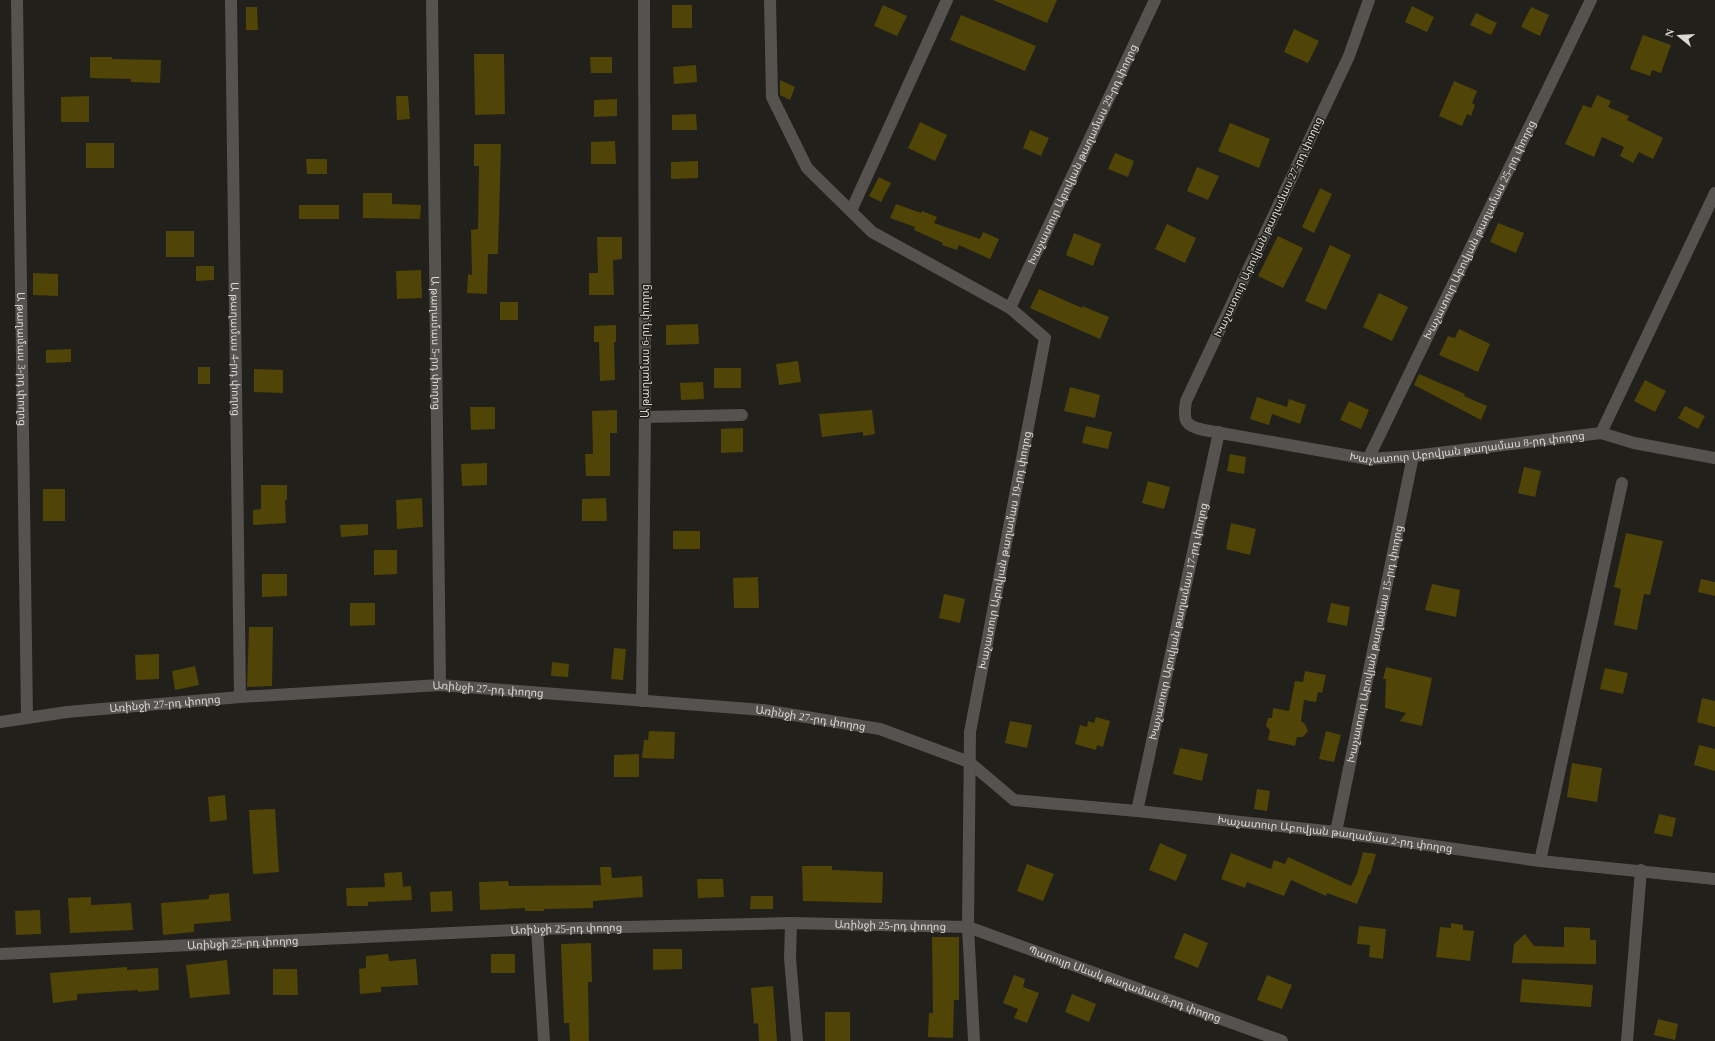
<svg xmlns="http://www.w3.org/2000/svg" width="1715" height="1041" font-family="'Times New Roman','Noto Sans Armenian',serif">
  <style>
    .building { fill: #504506 }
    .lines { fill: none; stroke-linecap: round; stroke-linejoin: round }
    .minor { stroke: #555250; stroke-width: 12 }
    .labels { text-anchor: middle; stroke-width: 3; stroke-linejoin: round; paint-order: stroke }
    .street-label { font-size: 11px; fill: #dad9d5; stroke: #21201a }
  </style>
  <rect width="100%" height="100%" fill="#21201a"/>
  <!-- building -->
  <path class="building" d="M 993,0 L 1057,0 L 1047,23 Z
    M 672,5 L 692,5 L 692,28 L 672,28 Z
    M 883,5 L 907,16 L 897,36 L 874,26 Z
    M 1412,6 L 1434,17 L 1427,32 L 1405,22 Z
    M 246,7 L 257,7 L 258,30 L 246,30 Z
    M 1531,7 L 1549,15 L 1540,36 L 1521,27 Z
    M 1476,13 L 1497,23 L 1491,35 L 1470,25 Z
    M 961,15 L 1036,46 L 1025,71 L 950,40 Z
    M 1294,29 L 1319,41 L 1308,63 L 1284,52 Z
    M 1643,35 L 1671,45 L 1661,73 L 1652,70 L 1650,76 L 1630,69 Z
    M 474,54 L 504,54 L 505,114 L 475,115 Z
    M 90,57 L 112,57 L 112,59 L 161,60 L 160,83 L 131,82 L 131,79 L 90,78 Z
    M 590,57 L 612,57 L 612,73 L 591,73 Z
    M 696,65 L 697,82 L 674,84 L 673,67 Z
    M 780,80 L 795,87 L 790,100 L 780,95 Z
    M 1454,81 L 1477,91 L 1472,103 L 1475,105 L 1471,116 L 1467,114 L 1462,126 L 1439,116 Z
    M 1597,95 L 1611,101 L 1608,107 L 1629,116 L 1627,120 L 1663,138 L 1653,159 L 1639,152 L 1633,163 L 1620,156 L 1624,147 L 1602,137 L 1594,157 L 1565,144 L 1583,105 L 1591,108 Z
    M 89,96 L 89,122 L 61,122 L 61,97 Z
    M 396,96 L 408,96 L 410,119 L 397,120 Z
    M 617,99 L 617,116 L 594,117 L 594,100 Z
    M 696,114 L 697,130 L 672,130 L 672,115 Z
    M 920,122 L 947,135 L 935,161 L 908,148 Z
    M 1230,123 L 1270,139 L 1259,168 L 1218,151 Z
    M 1030,130 L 1049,138 L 1041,156 L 1023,148 Z
    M 615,141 L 616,164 L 591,164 L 591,142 Z
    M 86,143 L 114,143 L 114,168 L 86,168 Z
    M 474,144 L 501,144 L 498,254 L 488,254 L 487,294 L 467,293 L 468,274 L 472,275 L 471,230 L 478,229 L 479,166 L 474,166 Z
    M 1115,153 L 1134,161 L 1128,177 L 1108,169 Z
    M 306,159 L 327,159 L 327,174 L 307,174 Z
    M 698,161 L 698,178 L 671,179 L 671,162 Z
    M 1197,167 L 1219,176 L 1208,200 L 1187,191 Z
    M 879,177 L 891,183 L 881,202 L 869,196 Z
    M 1320,188 L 1332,194 L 1314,233 L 1302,227 Z
    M 363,193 L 392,193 L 392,204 L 421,205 L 420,219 L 363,218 Z
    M 896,204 L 921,213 L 922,211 L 937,217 L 934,223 L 980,239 L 983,232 L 999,239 L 990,259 L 959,245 L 957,250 L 942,245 L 943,243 L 914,230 L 915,227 L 890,218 Z
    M 299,205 L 339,205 L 339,219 L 299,219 Z
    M 1498,223 L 1524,233 L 1516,253 L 1490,242 Z
    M 1167,224 L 1196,238 L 1185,263 L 1155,249 Z
    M 166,231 L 194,231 L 194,257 L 166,257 Z
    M 1074,233 L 1101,244 L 1093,266 L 1066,255 Z
    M 1278,236 L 1303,248 L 1283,288 L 1258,276 Z
    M 597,237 L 622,237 L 622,259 L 613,260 L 614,295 L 589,295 L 589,273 L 598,273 Z
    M 1330,245 L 1351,255 L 1326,310 L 1305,301 Z
    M 196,266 L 214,266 L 214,280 L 196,281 Z
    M 421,270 L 422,298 L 397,299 L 396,271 Z
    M 33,273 L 58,274 L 58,296 L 33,295 Z
    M 1039,289 L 1082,308 L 1082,306 L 1109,317 L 1100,339 L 1030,308 Z
    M 1379,293 L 1408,307 L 1392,341 L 1363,327 Z
    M 500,302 L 518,302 L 518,320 L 500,320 Z
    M 698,324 L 699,344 L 666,345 L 666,325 Z
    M 616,325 L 616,342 L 614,342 L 615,380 L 600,381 L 599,342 L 594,342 L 594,326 Z
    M 1459,329 L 1490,344 L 1478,372 L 1439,355 L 1448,336 L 1455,338 Z
    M 71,349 L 71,362 L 46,363 L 46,350 Z
    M 798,361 L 801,382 L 779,385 L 776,364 Z
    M 198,367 L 210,367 L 210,384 L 198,384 Z
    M 714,368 L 741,368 L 741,388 L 714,388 Z
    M 254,369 L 283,370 L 283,393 L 254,392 Z
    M 1419,374 L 1465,394 L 1464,396 L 1487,406 L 1481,420 L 1414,385 Z
    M 1645,380 L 1666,391 L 1655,412 L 1634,401 Z
    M 703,382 L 704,399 L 681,400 L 680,383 Z
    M 1070,387 L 1100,395 L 1095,418 L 1064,411 Z
    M 1257,397 L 1287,407 L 1289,399 L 1306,405 L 1300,424 L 1272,414 L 1269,425 L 1250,419 Z
    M 1349,401 L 1369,410 L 1361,429 L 1340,420 Z
    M 1685,406 L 1705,416 L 1698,429 L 1678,418 Z
    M 470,407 L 495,407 L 495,429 L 471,430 Z
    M 617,410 L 617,433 L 610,433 L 610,476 L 586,476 L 585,454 L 593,454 L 592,411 Z
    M 872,410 L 875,434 L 863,436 L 863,432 L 822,437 L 819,414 Z
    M 1086,426 L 1112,432 L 1108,449 L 1082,443 Z
    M 743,428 L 743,452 L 721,453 L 721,429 Z
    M 1230,454 L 1246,457 L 1244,474 L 1227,471 Z
    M 487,463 L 487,485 L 462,486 L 461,464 Z
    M 1524,467 L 1541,471 L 1535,497 L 1518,493 Z
    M 1148,481 L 1170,487 L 1164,509 L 1142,503 Z
    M 261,485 L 287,485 L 287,500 L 285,500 L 286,523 L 253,525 L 253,510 L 261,509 Z
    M 43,489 L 65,489 L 65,521 L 43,521 Z
    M 422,498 L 423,527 L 397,529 L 396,500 Z
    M 606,498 L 607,521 L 582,521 L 582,499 Z
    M 1231,523 L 1256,529 L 1250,555 L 1226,549 Z
    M 368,524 L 368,535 L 341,537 L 340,525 Z
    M 673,531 L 700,531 L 700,549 L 673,549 Z
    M 1626,533 L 1663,541 L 1650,595 L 1644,594 L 1637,630 L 1614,625 L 1621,589 L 1614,587 Z
    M 374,550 L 397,550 L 397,574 L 374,575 Z
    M 262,574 L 287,574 L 287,596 L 262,597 Z
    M 758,577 L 759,608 L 734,608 L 733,578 Z
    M 1701,579 L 1715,582 L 1715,596 L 1698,592 Z
    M 1432,584 L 1460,590 L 1456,617 L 1425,610 Z
    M 944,594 L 965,599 L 960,623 L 939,618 Z
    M 350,603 L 375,603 L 375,625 L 350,626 Z
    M 1331,603 L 1350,607 L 1347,626 L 1327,622 Z
    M 249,627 L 273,627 L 272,686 L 247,687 Z
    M 614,648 L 626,649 L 623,680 L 611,679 Z
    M 159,654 L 159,679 L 136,680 L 135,655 Z
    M 552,662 L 569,664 L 568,677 L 551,676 Z
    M 195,666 L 199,685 L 175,690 L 172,671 Z
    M 1386,667 L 1432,678 L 1422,726 L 1400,721 L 1406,713 L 1385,708 L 1386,679 L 1383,679 Z
    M 1605,668 L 1628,673 L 1623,694 L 1600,689 Z
    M 1305,671 L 1326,675 L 1322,693 L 1318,692 L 1316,702 L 1304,700 L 1301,721 L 1305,724 L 1308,731 L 1303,737 L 1297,737 L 1295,746 L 1268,740 L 1270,730 L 1266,726 L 1268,718 L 1272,718 L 1273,708 L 1289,711 L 1295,681 L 1303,682 Z
    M 1702,698 L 1715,701 L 1715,727 L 1697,722 Z
    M 1096,717 L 1110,721 L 1103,747 L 1097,745 L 1096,750 L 1075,744 L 1080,725 L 1087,727 L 1088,721 L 1094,723 Z
    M 1010,721 L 1032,725 L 1027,748 L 1005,743 Z
    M 649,731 L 675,732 L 674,759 L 642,758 L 644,740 L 648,740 Z
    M 1326,731 L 1341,735 L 1334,762 L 1319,759 Z
    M 1699,745 L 1715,749 L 1715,771 L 1694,765 Z
    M 1180,748 L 1208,754 L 1202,781 L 1173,774 Z
    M 639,754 L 639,777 L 614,777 L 614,755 Z
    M 1572,763 L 1602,768 L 1597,802 L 1567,797 Z
    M 1257,789 L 1270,791 L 1267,811 L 1254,809 Z
    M 225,795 L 227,820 L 210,822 L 208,797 Z
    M 275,809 L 279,872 L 253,874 L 249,810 Z
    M 1659,814 L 1676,818 L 1672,837 L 1654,833 Z
    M 1160,843 L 1187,855 L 1176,881 L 1149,870 Z
    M 1363,852 L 1376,854 L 1370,875 L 1369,874 L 1357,904 L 1327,893 L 1326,896 L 1291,880 L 1284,896 L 1247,882 L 1245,888 L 1221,879 L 1231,853 L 1271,869 L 1274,860 L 1285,864 L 1288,857 L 1351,886 L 1357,874 Z
    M 1027,864 L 1054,874 L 1043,901 L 1017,891 Z
    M 802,866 L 832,866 L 832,870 L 883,872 L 882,903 L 803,901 Z
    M 600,867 L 611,867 L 612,878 L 642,876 L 643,897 L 593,901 L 593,908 L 544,909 L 544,911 L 525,911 L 525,908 L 480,910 L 479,882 L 508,881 L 509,886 L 601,885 Z
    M 402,872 L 403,887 L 411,886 L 412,900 L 368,902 L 368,906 L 347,906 L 346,888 L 385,887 L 384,873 Z
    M 697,879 L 723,879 L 724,897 L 698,898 Z
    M 452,891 L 453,911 L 431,912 L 430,892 Z
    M 229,893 L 231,921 L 194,924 L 194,932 L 163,935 L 161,903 L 209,899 L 209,895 Z
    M 751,896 L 773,896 L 773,909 L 750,909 Z
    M 91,897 L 91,905 L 131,903 L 133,930 L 70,933 L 68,898 Z
    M 40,910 L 41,934 L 16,935 L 15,911 Z
    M 1451,923 L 1463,925 L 1463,930 L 1474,931 L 1470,961 L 1436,957 L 1440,927 L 1451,928 Z
    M 1359,926 L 1386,929 L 1383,959 L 1369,957 L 1370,945 L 1357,944 Z
    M 1564,927 L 1590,928 L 1590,940 L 1596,940 L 1596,964 L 1512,963 L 1514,944 L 1525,934 L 1534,946 L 1564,947 Z
    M 1184,933 L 1208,943 L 1198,968 L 1174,958 Z
    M 932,937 L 959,937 L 959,1000 L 954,1000 L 953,1038 L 928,1037 L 929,1013 L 933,1013 Z
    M 591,943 L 592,982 L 588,982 L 589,1041 L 570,1041 L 569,1023 L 564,1023 L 561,944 Z
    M 653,949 L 682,949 L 682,969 L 653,970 Z
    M 388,954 L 389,961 L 416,959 L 418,985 L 381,987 L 381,992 L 360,994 L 359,969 L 366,968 L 366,956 Z
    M 491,954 L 515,954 L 515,973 L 491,973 Z
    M 227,960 L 230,994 L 190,998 L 186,965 Z
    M 127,967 L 127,970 L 158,968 L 159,990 L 138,992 L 138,990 L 77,994 L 77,1000 L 53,1003 L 50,973 Z
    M 273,969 L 297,969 L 298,995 L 273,995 Z
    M 1014,975 L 1025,979 L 1023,987 L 1039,993 L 1027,1023 L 1014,1018 L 1018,1009 L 1003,1003 Z
    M 1267,975 L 1292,985 L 1282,1009 L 1257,1000 Z
    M 1522,979 L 1593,985 L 1591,1007 L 1520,1002 Z
    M 773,986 L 777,1041 L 759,1041 L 758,1023 L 754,1024 L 751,988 Z
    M 1072,994 L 1096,1004 L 1089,1022 L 1065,1012 Z
    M 825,1012 L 850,1012 L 850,1041 L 825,1041 Z
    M 1658,1019 L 1678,1024 L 1675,1040 L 1654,1035 Z"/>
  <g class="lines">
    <!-- minor -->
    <g class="minor">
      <path id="s1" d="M 17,0 L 27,717"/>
      <path id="s2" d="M 231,0 L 240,697"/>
      <path id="s3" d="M 432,0 L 440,685"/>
      <path id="s4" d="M 1369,0 L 1349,56 L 1186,401 C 1183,420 1184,426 1204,430 L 1368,459 L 1413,456 L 1601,433 L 1634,443 L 1715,458"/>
      <path d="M 851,211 L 947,0"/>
      <path id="s5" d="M 1010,308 L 1155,0"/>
      <path d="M 645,417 L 742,415"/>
      <path d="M 1601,433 L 1715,193"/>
      <path id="s6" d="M 1368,459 L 1591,0"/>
      <path d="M 642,701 L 645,417 L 644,0"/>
      <path id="s7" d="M 0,722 L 67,712 L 240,697 L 440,685 L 763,710 L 880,729 L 969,762 L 1014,800 L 1137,811 L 1336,832 L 1540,861 L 1715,879"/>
      <path id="s8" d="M 1137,811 L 1219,432"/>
      <path id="s9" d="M 1336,832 L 1413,456"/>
      <path d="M 1540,861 L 1622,483"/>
      <path d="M 791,923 L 790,958 L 797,1041"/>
      <path d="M 537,929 L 544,1041"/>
      <path id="s10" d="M 0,954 L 537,929 L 791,923 L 968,927 L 970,732 L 1045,338 L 1010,308 L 872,232 L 807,168 L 772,97 L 770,0"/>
      <path id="s11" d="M 974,1041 L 968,927 L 1282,1041"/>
      <path d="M 1627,1041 L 1641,870"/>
    </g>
  </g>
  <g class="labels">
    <!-- street labels -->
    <g class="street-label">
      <text dy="4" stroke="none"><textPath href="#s5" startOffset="170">Խաչատուր Աբովյան թաղամաս 29-րդ փողոց</textPath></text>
      <text transform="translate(1268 227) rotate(-65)" y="4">Խաչատուր Աբովյան թաղամաս 27-րդ փողոց</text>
      <text dy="4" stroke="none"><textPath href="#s6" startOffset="255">Խաչատուր Աբովյան թաղամաս 25-րդ փողոց</textPath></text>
      <text dy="4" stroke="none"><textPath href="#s3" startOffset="343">Ա թաղամաս 5-րդ փողոց</textPath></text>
      <text dy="4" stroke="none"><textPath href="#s2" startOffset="349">Ա թաղամաս 4-րդ փողոց</textPath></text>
      <text transform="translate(645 351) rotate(-90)" y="4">Ա թաղամաս 6-րդ փողոց</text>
      <text dy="4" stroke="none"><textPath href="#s1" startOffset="359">Ա թաղամաս 3-րդ փողոց</textPath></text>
      <text dy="4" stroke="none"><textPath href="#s4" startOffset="748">Խաչատուր Աբովյան թաղամաս 8-րդ փողոց</textPath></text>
      <text dy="4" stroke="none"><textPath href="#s10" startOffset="1349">Խաչատուր Աբովյան թաղամաս 19-րդ փողոց</textPath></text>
      <text dy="4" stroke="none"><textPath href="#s8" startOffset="194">Խաչատուր Աբովյան թաղամաս 17-րդ փողոց</textPath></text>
      <text dy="4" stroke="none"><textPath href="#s9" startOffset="192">Խաչատուր Աբովյան թաղամաս 15-րդ փողոց</textPath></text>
      <text dy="4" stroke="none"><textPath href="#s7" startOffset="490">Առինջի 27-րդ փողոց</textPath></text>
      <text dy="4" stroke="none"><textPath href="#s7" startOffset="166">Առինջի 27-րդ փողոց</textPath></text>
      <text dy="4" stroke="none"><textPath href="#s7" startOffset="814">Առինջի 27-րդ փողոց</textPath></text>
      <text dy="4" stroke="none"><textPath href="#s7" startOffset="1361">Խաչատուր Աբովյան թաղամաս 2-րդ փողոց</textPath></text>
      <text dy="4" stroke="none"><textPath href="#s10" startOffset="891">Առինջի 25-րդ փողոց</textPath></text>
      <text dy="4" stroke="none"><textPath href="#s10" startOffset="567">Առինջի 25-րդ փողոց</textPath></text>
      <text dy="4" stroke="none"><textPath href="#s10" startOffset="243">Առինջի 25-րդ փողոց</textPath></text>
      <text dy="4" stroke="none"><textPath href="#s11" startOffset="281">Պարույր Սևակ թաղամաս 8-րդ փողոց</textPath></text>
    </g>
  </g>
  <!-- north arrow -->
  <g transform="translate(1679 36) rotate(288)" stroke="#21201a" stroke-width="3" paint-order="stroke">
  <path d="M0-3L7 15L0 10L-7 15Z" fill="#dad9d5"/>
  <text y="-6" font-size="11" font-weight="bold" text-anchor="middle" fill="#dad9d5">N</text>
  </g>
</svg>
